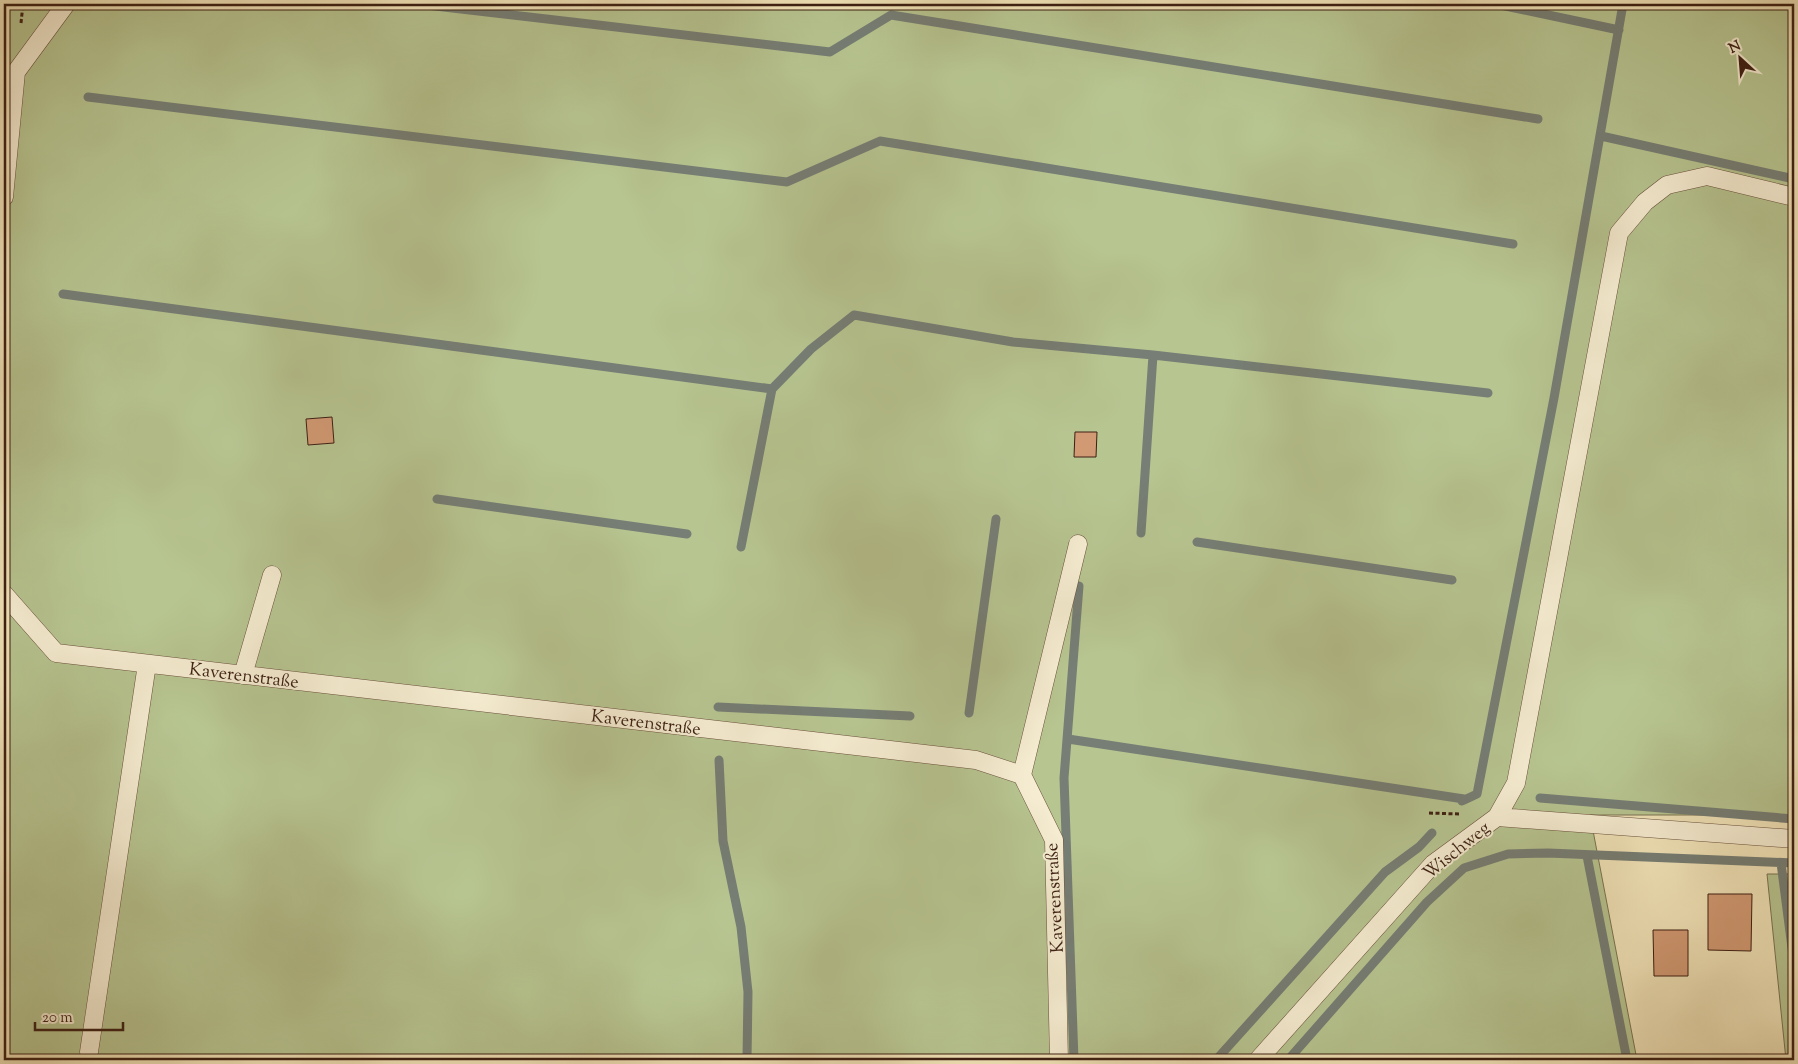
<svg xmlns="http://www.w3.org/2000/svg" width="1798" height="1064" font-family="'Sorts Mill Goudy',serif">
  <style>
    .green { fill: #b7c591; stroke: #7a7252 }
    .lines { fill: none; stroke-linecap: round; stroke-linejoin: round }
    .stream { stroke: #767e75; stroke-width: 9 }
    .building { fill: #d29a74; stroke: #3c1f13 }
    .lane-casing { stroke: #69503c; stroke-width: 19 }
    .path { stroke: #3c1f13; stroke-width: 3; stroke-dasharray: 4 2.5; stroke-linecap: butt }
    .lane { stroke: #f6edd2; stroke-width: 18 }
    .labels { text-anchor: middle; stroke-width: 4; stroke-linejoin: round; paint-order: stroke }
    .street-label { font-size: 18px; fill: #3c1f13; stroke: #f6edd2 }
  </style>
  <rect width="100%" height="100%" fill="#f1e4b9"/>
  <filter id="stains"><feTurbulence type="fractalNoise" baseFrequency=".004" numOctaves="4"/><feColorMatrix values="0 0 0 0 .2 0 0 0 0 .09 0 0 0 0 .02 0 0 0 .5 -.17"/></filter>
  <radialGradient id="worn" r=".72"><stop offset=".6" stop-color="#630" stop-opacity="0"/><stop offset="1" stop-color="#630" stop-opacity=".3"/></radialGradient>
  <!-- green -->
  <path class="green" d="M 4,4 L 1794,4 L 1794,815 L 1590,815 L 1637,1060 L 4,1060 Z
    M 1767,874 L 1794,874 L 1794,1060 L 1786,1060 Z"/>
  <g class="lines">
    <!-- stream -->
    <path class="stream" d="M 418,4 L 830,52 L 891,15 L 1538,119
      M 1496,4 L 1619,30
      M 88,97 L 787,182 L 880,141 L 1513,244
      M 1601,136 L 1794,179
      M 63,294 L 772,389 L 811,349 L 854,315 L 1013,342 L 1153,355 L 1141,533
      M 1153,355 L 1488,393
      M 437,499 L 687,534
      M 1197,542 L 1452,580
      M 741,547 L 772,389
      M 718,707 L 910,716
      M 969,713 L 996,519
      M 1068,739 L 1464,799
      M 719,760 L 723,841 L 741,927 L 748,992 L 747,1060
      M 1540,798 L 1794,819
      M 1462,801 L 1477,794 L 1554,398 L 1623,4
      M 1587,856 L 1627,1060
      M 1781,863 L 1794,963
      M 1074,1060 L 1064,778 L 1079,586
      M 1216,1060 L 1385,872 L 1419,847 L 1432,833
      M 1288,1060 L 1427,902 L 1464,868 L 1508,854 L 1548,853 L 1794,863"/>
  </g>
  <!-- building -->
  <path class="building" d="M 332,417 L 334,443 L 308,445 L 306,419 Z
    M 1075,432 L 1097,432 L 1096,457 L 1074,457 Z
    M 1708,894 L 1752,894 L 1751,951 L 1708,950 Z
    M 1653,930 L 1688,930 L 1688,976 L 1654,976 Z"/>
  <g class="lines">
    <!-- lane casing -->
    <g class="lane-casing">
      <path id="lane" d="M 4,197 L 16,72 L 66,4
        M 4,594 L 56,653 L 976,760 L 1022,775 L 1054,840 L 1059,1060
        M 243,675 L 272,575
        M 1022,775 L 1078,544
        M 1497,817 L 1516,783 L 1619,233 L 1645,202 L 1667,185 L 1707,176 L 1794,197
        M 89,1052 L 147,664
        M 1258,1060 L 1433,864 L 1497,817 L 1794,839"/>
    </g>
    <!-- path -->
    <path class="path" d="M 21,23 L 23,4
      M 1429,813 L 1459,814"/>
    <!-- lane -->
    <use href="#lane" class="lane"/>
  </g>
  <g class="labels">
    <!-- street labels -->
    <g class="street-label">
      <text transform="translate(244 675) rotate(7)" y="6">Kaverenstraße</text>
      <text transform="translate(646 722) rotate(7)" y="6">Kaverenstraße</text>
      <text transform="translate(1456 850) rotate(-39)" y="6">Wischweg</text>
      <text transform="translate(1054 898) rotate(-93)" y="6">Kaverenstraße</text>
    </g>
  </g>
  <!-- margin -->
  <rect width="1798" height="1064" fill="none" stroke="#f1e4b9" stroke-width="20"/>
  <rect x="5" y="5" width="1788" height="1054" fill="none" stroke="#3c1f13" stroke-width="2.5"/>
  <rect x="10" y="10" width="1778" height="1044" fill="none" stroke="#3c1f13"/>
  <!-- north arrow -->
  <g transform="translate(1740 58) rotate(334)" stroke="#f6edd2" stroke-width="4" paint-order="stroke">
  <path d="M0-4L9 19L0 12L-9 19Z" fill="#3c1f13"/>
  <text y="-8" font-size="14" font-weight="bold" text-anchor="middle" fill="#3c1f13">N</text>
  </g>
  <!-- scale -->
  <path d="M35 1022v8h88v-8" fill="none" stroke="#3c1f13" stroke-width="2.5"/>
  <text x="42" y="1022" font-size="15" fill="#3c1f13" stroke="#f6edd2" stroke-width="4" paint-order="stroke">20 m</text>
  <rect width="100%" height="100%" filter="url(#stains)"/>
  <rect width="100%" height="100%" fill="url(#worn)"/>
</svg>
